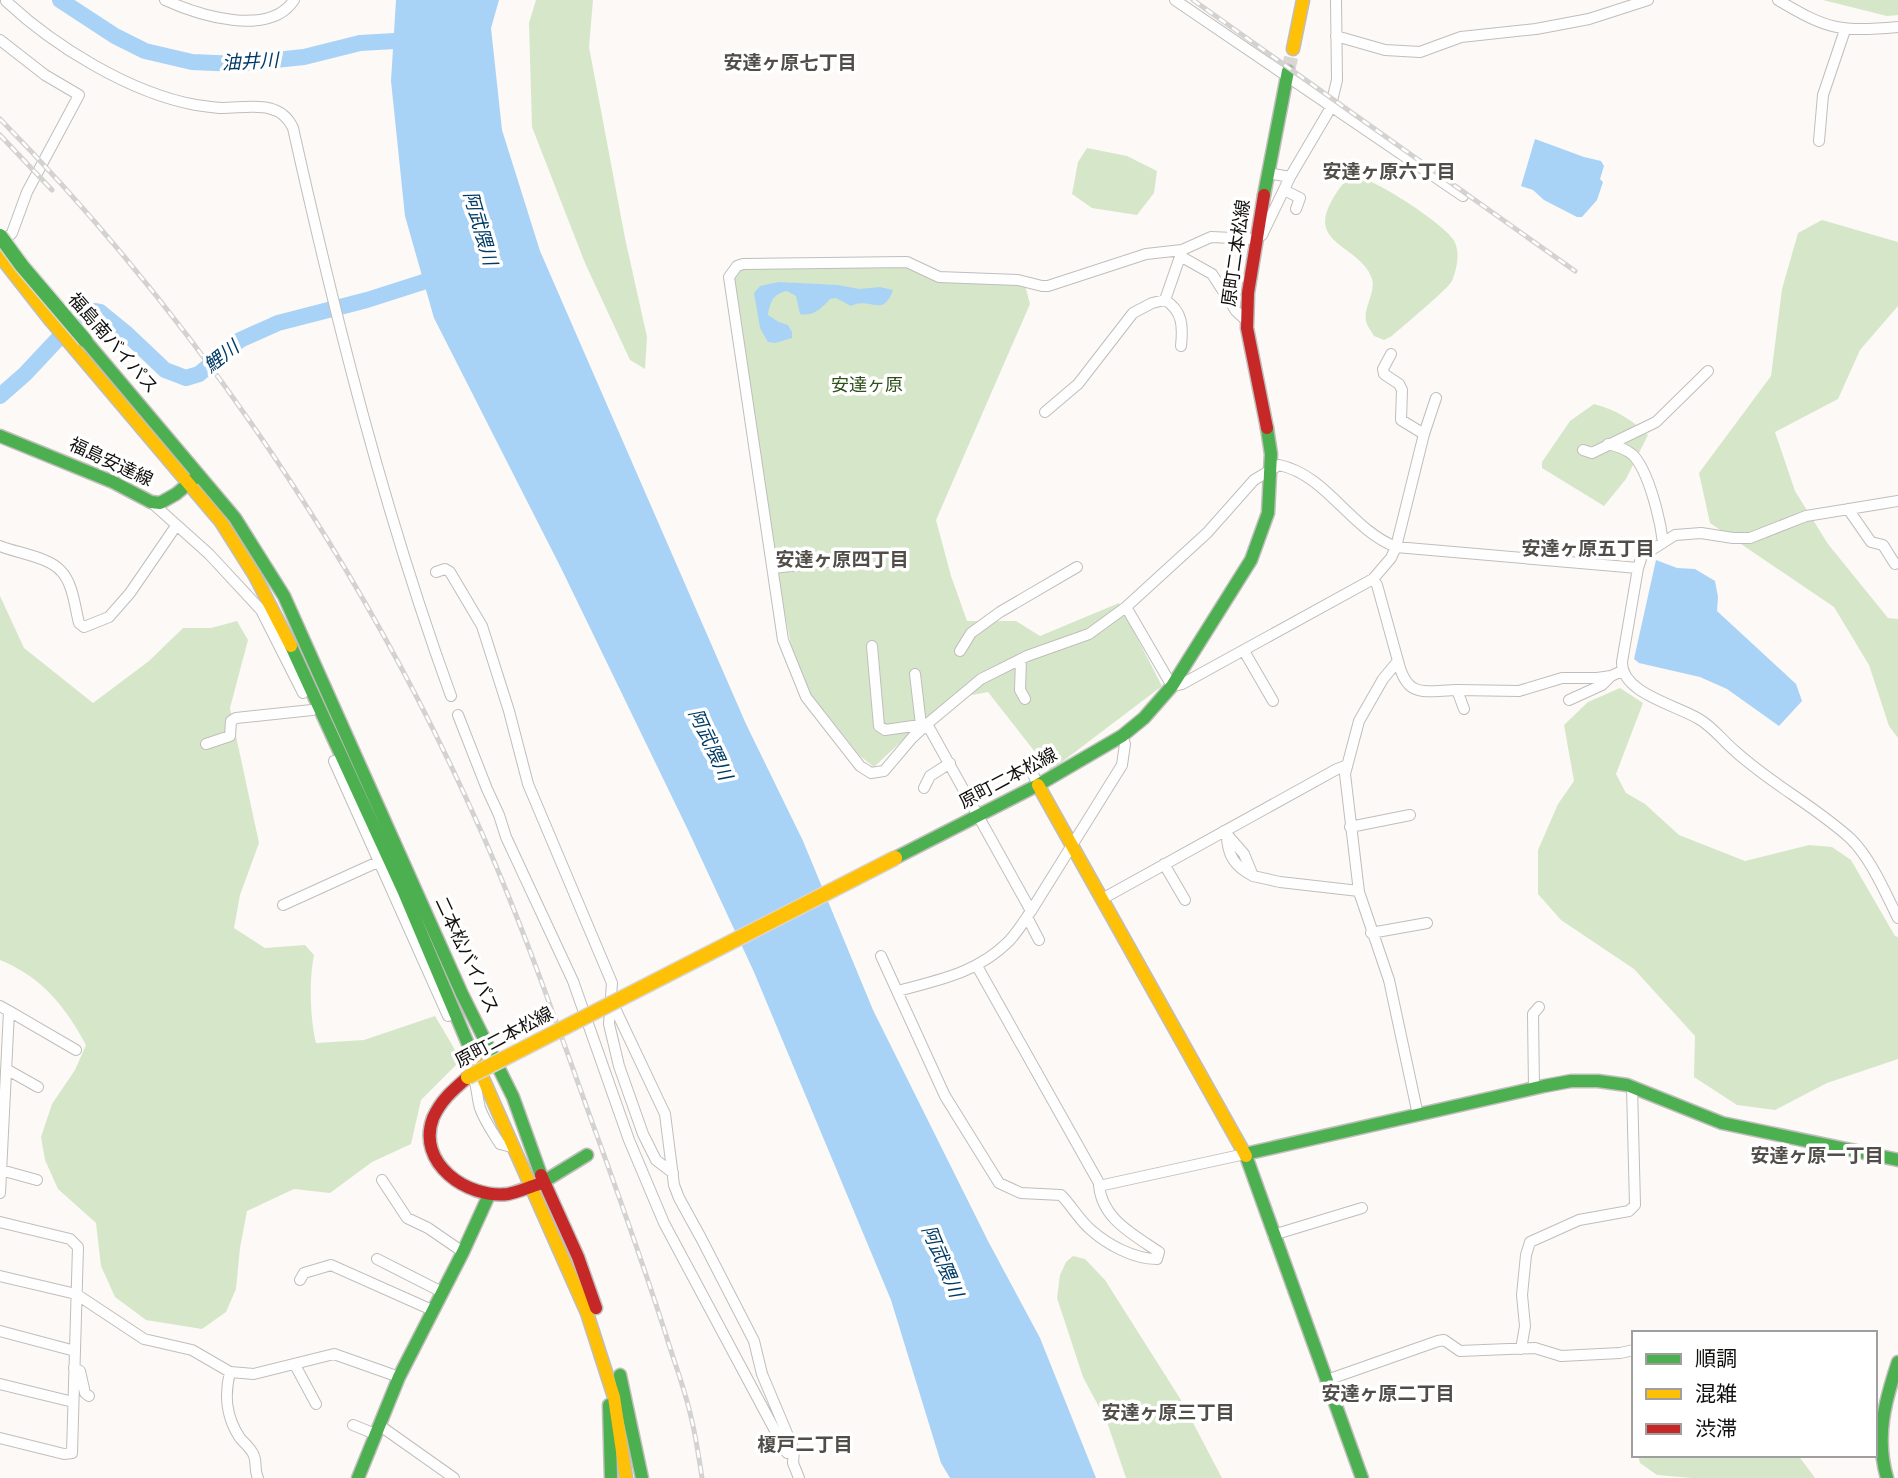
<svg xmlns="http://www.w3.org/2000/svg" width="1898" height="1478" font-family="Barlow,'Noto Sans JP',sans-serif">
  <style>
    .green { fill: #d6e7c9 }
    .water { fill: #a9d2f7 }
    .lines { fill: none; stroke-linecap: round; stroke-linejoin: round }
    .river { stroke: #a9d2f7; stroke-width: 16 }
    .primary-tunnel { stroke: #d9d6d3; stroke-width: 14; stroke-dasharray: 14 7; stroke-linecap: butt }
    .street-casing { stroke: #c0bebc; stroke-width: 12 }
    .fast-casing { stroke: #c0bebc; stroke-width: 15 }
    .slow-casing { stroke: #c0bebc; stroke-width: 15 }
    .jam-casing { stroke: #c0bebc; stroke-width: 15 }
    .street { stroke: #fffefe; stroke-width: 10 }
    .fast { stroke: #4caf50; stroke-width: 12 }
    .slow { stroke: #ffc107; stroke-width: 12 }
    .jam { stroke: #c62828; stroke-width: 12 }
    .rail-casing { stroke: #d3d2d1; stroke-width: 5 }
    .rail { stroke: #fff; stroke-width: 2.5; stroke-dasharray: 8; stroke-linecap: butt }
    .fast-bridge-casing { stroke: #d8d6d5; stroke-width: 17; stroke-linecap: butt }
    .slow-bridge-casing { stroke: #d8d6d5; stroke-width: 17; stroke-linecap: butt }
    .fast-bridge { stroke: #4caf50; stroke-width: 14 }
    .slow-bridge { stroke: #ffc107; stroke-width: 14 }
    .labels { text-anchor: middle; stroke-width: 7; stroke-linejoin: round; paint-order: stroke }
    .street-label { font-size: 18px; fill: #12100e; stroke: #fff }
    .park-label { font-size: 18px; fill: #2e5119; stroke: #fff }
    .water-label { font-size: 19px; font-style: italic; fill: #003b66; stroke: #fff }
    .neighbourhood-label { font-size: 19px; font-weight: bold; fill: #514e49; stroke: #fff }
  </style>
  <rect width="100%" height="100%" fill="#fcf9f6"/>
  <!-- green -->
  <path class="green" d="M 536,0 L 593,0 L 589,47 L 625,238 L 647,337 L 645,369 L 630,360 L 585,263 L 532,127 L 529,23 Z
    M 1823,0 L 1898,0 L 1898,15 L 1887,16 Z
    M 1087,148 L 1127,156 L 1157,171 L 1154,193 L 1137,215 L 1092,208 L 1072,194 L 1078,162 Z
    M 1353,175 C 1375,179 1440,221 1453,239 C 1461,251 1457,268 1452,281 C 1448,289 1403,326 1392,336 L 1384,340 L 1374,336 C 1372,332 1367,326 1366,321 C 1363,308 1376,292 1372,279 C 1361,246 1309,245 1330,204 C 1336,192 1343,182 1353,175 Z
    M 1822,220 L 1898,242 L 1898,306 L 1860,350 L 1838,399 L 1775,432 L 1795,491 L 1828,544 L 1888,618 L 1898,619 L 1898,738 L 1889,726 L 1869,665 L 1834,607 L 1710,523 L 1699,473 L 1771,376 L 1782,289 L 1798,233 Z
    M 904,265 L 934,279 L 1025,285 L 1030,304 L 936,520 L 951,576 L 967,621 L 1016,621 L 1040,636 L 1119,603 L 1162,686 L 1050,771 L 988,692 L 951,699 L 924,720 L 874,767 L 860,756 L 807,689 L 791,645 L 780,590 L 733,274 L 741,268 Z
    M 1594,404 C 1617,410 1632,420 1648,435 L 1626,479 L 1604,506 L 1542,468 L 1542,462 L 1570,421 Z
    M 0,596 L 24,648 L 93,703 L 149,661 L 183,628 L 211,628 L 237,621 L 248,640 L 230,708 L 259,843 L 240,895 L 234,928 L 265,948 L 305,945 L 314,955 C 309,979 310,1019 316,1043 L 364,1040 L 435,1016 L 461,1060 L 421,1100 L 411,1144 L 372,1162 L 330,1193 L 294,1189 L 247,1211 L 240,1248 L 236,1289 L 226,1312 L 202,1329 L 146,1320 L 115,1297 L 101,1266 L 96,1223 L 58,1189 L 45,1160 L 41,1137 L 52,1104 L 75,1070 L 86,1045 C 64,1005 43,978 0,960 Z
    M 1620,688 L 1643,703 L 1616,774 L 1626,793 L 1645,804 L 1679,835 L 1745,861 L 1809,845 L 1832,847 L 1851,860 L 1895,936 L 1898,937 L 1898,1059 L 1827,1083 L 1775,1110 L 1737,1105 L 1694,1077 L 1695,1036 L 1634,969 L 1561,920 L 1538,894 L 1538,850 L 1558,804 L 1574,781 L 1564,725 L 1588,702 Z
    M 1073,1256 L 1085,1259 L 1105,1280 L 1181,1400 L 1222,1478 L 1126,1478 L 1107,1422 L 1083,1377 L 1057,1298 L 1060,1275 L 1066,1262 Z
    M 1638,1455 L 1798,1455 L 1815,1478 L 1692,1478 L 1657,1475 L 1640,1463 Z"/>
  <!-- water -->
  <path class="water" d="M 396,0 L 499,0 L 491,28 L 502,130 L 540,251 L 746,724 L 803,841 L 873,1010 L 988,1241 L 1040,1338 L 1096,1478 L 950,1478 L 941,1463 L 891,1300 L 754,972 L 688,830 L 562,570 L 434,318 L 405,216 L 391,81 Z
    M 1535,139 L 1584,157 L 1601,161 L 1604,166 L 1600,179 L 1603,182 L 1597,200 L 1582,217 L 1577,217 L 1544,200 L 1533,190 L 1521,186 Z
    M 779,282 L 838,285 L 859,289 L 880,287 L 893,290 C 883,319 870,296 851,306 L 836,298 L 830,299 C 822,308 813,317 800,314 L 796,296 L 787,291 C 773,294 770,302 768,315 L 779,322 L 788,325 L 792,332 L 792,338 L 775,343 L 768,342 L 760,328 L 754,293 L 760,286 Z
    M 1656,560 L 1677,568 L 1695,569 L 1715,581 L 1718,597 L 1717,611 L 1796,684 L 1802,701 L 1779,726 L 1727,689 L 1700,677 L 1639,663 L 1634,659 Z"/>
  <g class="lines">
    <!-- river -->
    <path class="river" d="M 60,0 L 115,36 L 145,51 L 192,62 L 238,64 L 304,57 L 360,43 L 412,40
      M 0,396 L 25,374 L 70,326 L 94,311 L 100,312 L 127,334 L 165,370 L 186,378 L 199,374 L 240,340 L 278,323 L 367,300 L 442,276"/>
    <!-- primary-tunnel -->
    <path class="primary-tunnel" d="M 1288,71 L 1293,49"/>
    <!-- street casing -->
    <g class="street-casing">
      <path id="street" d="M 165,0 C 198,15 269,38 294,0
        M 1175,0 L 1463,196
        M 1778,0 C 1828,30 1840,32 1898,27
        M 6,1 C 54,46 130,93 196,105 C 205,106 214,108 222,108 C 248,108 280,99 293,128 C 336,320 384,512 451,696
        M 1336,36 L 1385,50 L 1420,52 L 1461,37 L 1536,29 L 1589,19 L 1648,0
        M 0,40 L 45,75 L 79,95 L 27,192 L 12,233 L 0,244
        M 1819,141 L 1823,95 L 1845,30
        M 1268,173 L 1290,177 L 1330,109 L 1337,80 L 1336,0
        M 1284,190 L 1300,198 L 1296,209
        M 1180,256 L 1212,274 L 1236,311 L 1247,321
        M 1165,300 L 1182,251
        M 1391,354 L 1383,369 L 1384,374 L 1399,384 L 1402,390 L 1401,420 L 1424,434
        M 1045,412 L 1078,384 L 1133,313 L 1152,303 L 1165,300 C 1183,311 1183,327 1181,346
        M 1608,444 C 1617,446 1626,449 1633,455 C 1649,472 1660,519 1663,542
        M 1583,450 L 1592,453 L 1656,422 L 1708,371
        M 151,502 L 209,554 L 261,610 L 303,693
        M 1848,509 L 1871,542 L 1883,545 L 1895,564
        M 0,546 C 17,553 49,557 61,571 C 73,583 75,608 79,623 L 84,627 L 109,617 L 130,593 L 176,526
        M 773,568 L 836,561
        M 1638,568 L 1642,556 L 1675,535 L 1701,533 L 1733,538 L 1750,538 L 1806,516 L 1898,501
        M 436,572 L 445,569 L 450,572 L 482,626 L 509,711 L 528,784 L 612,983 L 609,1024 L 619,1066 L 643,1134 L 656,1160 L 673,1173
        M 1373,579 L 1377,585 L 1398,661 L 1383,679 L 1359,721 L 1345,774 L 1359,892 L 1389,980 L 1418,1115
        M 1126,607 L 1172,686 L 1182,684 L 1373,579 L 1391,558 L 1396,547 L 1424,434 L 1436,398
        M 872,646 L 879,726 L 885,730 L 927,724 L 981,679 L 1027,656 L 1089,634 L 1126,607 L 1207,533 L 1254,480 L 1279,465 C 1327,475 1350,529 1396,547 L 1638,568 L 1622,662 C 1621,693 1676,705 1699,719 C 1713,727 1723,741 1735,751 C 1771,784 1815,806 1851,839 C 1871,859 1885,892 1898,918
        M 960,651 L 971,633 L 1000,612 L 1077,567
        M 1244,651 L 1273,701
        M 1021,659 L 1020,690 L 1025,699
        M 1398,661 C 1407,699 1424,691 1457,690 L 1464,709
        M 915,674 L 921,725
        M 1457,690 L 1519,691 L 1562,678 L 1597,678 L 1611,676 L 1622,671
        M 1569,700 L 1602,685 L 1611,676
        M 458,715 L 487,789 L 499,815 L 506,837 L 573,981 L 629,1140 L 664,1223 L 787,1453
        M 1122,736 L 1125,744 L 1122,765 L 1031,911 L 927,724 L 912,738 L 884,771 L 871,773 L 860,766 L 806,697 L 783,640 L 729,277 L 737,266 L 743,264 L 907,262 L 939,277 L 1018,280 L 1042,286 L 1048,286 L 1146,254 L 1182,250 L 1211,237 L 1255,239 L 1262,235 L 1290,177
        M 206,744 L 230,736 L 231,721 L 236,718 L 312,710
        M 334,761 L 448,1016
        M 1027,761 L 1038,785
        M 924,788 L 930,776 L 950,763
        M 1350,827 L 1410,815
        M 1224,831 L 1244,854 L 1253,876 L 1280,882 L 1359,891
        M 1227,835 C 1227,855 1235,867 1253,876
        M 1164,864 L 1185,900
        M 1102,899 L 1337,769 L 1345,766
        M 283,905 L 380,861
        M 1027,917 L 1039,940
        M 1371,933 L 1427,923
        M 881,956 L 945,1096 L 999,1183 L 1021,1193 L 1061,1195 C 1072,1206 1079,1220 1091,1230 C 1108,1245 1134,1259 1157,1259 L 1159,1252 C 1134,1235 1100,1218 1099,1183 L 977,966
        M 898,991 C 938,980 977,973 1008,942 C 1017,933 1024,921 1031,911
        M 612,1002 L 665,1114 L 674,1185 L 679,1198 L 701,1238 L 754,1341 L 762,1374 L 794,1450 L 793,1463 L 799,1478
        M 0,1006 L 9,1011 L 0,1193
        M 9,1011 L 76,1050
        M 6,1069 L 38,1087
        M 473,1075 C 477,1086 477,1098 480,1108 C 484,1120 493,1133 500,1144 L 512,1147
        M 1534,1088 L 1533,1014 L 1539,1007
        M 1,1170 L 37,1180
        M 382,1180 L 407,1218 L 428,1228 L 463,1252
        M 1099,1186 L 1245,1154
        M 0,1222 L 70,1239 L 78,1247 L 72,1453 L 64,1454 L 0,1438
        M 1273,1235 L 1362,1208
        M 377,1259 L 442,1292
        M 0,1276 L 76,1294 L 144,1339 L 192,1350 L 230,1372 L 254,1374 L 334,1354 L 399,1377
        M 300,1280 L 304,1273 L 331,1265 L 432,1310
        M 0,1331 L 75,1351
        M 1521,1349 L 1525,1326 L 1522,1295 L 1526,1255 L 1530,1242 L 1579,1220 L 1629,1211 L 1635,1205 L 1632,1087
        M 295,1365 L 316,1404
        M 74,1368 L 80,1371 L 85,1393 L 89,1396
        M 230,1372 C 224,1396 226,1417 240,1438 C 244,1443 252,1449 254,1456 C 257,1463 254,1470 258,1478
        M 1327,1380 L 1438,1341 L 1444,1340 L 1460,1351 L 1535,1348 L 1561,1356 L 1620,1353 L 1634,1350
        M 0,1384 L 73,1402
        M 353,1425 L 375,1434
        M 379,1425 L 454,1478"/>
    </g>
    <!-- fast casing -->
    <g class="fast-casing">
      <path id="fast" d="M 1264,195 L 1288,71
        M 85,340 L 235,518 L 284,596 L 462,994 L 513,1097 L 541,1175
        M 0,436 L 113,482 L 151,502 L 160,503 L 176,494 L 194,479
        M 291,646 L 403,890 L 474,1058
        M 895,858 L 1038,785 L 1122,736 L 1144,718 L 1172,686 L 1251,560 L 1268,513 L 1271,454 L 1267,428
        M 1245,1154 L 1544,1086 L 1571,1081 L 1598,1081 L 1627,1085 L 1722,1123 L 1898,1160
        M 1246,1156 L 1362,1478
        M 543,1182 L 587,1155
        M 620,1375 L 642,1478
        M 609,1405 L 611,1478
        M 358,1478 L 399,1377 L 463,1252 L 489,1195
        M 1887,1478 C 1875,1437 1885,1401 1898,1362"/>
    </g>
    <!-- slow casing -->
    <g class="slow-casing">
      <path id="slow" d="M 1293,49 L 1303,0
        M 0,256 L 51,321 L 221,522 L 255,576 L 291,646
        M 1038,785 L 1246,1156
        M 474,1058 L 587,1313 L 614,1397 L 626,1478"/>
    </g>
    <!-- jam casing -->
    <g class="jam-casing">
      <path id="jam" d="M 1264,195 L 1248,293 L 1247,328 L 1267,428
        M 468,1077 C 453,1090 441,1100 433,1118 C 416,1163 467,1199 508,1194 C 518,1192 529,1187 539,1184
        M 541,1175 L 578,1257 L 596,1308"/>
    </g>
    <!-- street -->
    <use href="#street" class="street"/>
    <!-- fast -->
    <use href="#fast" class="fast"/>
    <!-- slow -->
    <use href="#slow" class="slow"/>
    <!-- jam -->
    <use href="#jam" class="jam"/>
    <!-- rail casing -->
    <g class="rail-casing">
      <path id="rail" d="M 1193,0 L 1575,271
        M 0,119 C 199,322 366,571 481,831 C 523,926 557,1024 592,1122 C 618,1193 643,1264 666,1335 C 674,1362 685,1389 691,1417 C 696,1437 699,1458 702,1478
        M 0,135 L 52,190"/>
    </g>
    <!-- rail -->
    <use href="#rail" class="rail"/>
    <!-- fast-bridge casing -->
    <g class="fast-bridge-casing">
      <path id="fast-bridge" d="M 0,236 L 22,266 L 85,340"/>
    </g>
    <!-- slow-bridge casing -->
    <g class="slow-bridge-casing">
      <path id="slow-bridge" d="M 468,1077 L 895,858"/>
    </g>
    <!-- fast-bridge -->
    <use href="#fast-bridge" class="fast-bridge"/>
    <!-- slow-bridge -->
    <use href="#slow-bridge" class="slow-bridge"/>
  </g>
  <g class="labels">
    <!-- street labels -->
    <g class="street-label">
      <text transform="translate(1236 253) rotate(-82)" y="6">原町二本松線</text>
      <text transform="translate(113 343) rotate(49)" y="6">福島南バイパス</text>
      <text transform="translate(111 462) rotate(25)" y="6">福島安達線</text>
      <text transform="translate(1008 778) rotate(-28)" y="6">原町二本松線</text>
      <text transform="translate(467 955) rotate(65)" y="6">二本松バイパス</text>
      <text transform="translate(504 1037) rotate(-28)" y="6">原町二本松線</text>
    </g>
    <!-- park labels -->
    <g class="park-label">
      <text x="867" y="391">安達ヶ原</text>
    </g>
    <!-- water labels -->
    <g class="water-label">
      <text transform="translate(250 61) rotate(-3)" y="7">油井川</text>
      <text transform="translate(481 228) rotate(74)" y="7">阿武隈川</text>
      <text transform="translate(221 356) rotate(-38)" y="7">鯉川</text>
      <text transform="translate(711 744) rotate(65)" y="7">阿武隈川</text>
      <text transform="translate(943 1261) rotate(67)" y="7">阿武隈川</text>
    </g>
    <!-- neighbourhood labels -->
    <g class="neighbourhood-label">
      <text x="790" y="69">安達ヶ原七丁目</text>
      <text x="1389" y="178">安達ヶ原六丁目</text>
      <text x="1588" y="555">安達ヶ原五丁目</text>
      <text x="842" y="566">安達ヶ原四丁目</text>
      <text x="1817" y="1162">安達ヶ原一丁目</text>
      <text x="1388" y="1400">安達ヶ原二丁目</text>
      <text x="1168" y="1419">安達ヶ原三丁目</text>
      <text x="805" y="1451">榎戸二丁目</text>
    </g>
  </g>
  <!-- legend -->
  <rect x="1632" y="1331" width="245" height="126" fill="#ffffff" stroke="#a09f9f" stroke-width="2"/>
  <rect x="1646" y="1354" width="35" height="10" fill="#4caf50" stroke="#a09f9f" stroke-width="2"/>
  <text x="1695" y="1366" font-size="21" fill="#12100e">順調</text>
  <rect x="1646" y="1389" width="35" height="10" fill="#ffc107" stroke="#a09f9f" stroke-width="2"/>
  <text x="1695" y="1401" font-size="21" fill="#12100e">混雑</text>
  <rect x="1646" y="1424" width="35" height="10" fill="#c62828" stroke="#a09f9f" stroke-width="2"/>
  <text x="1695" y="1436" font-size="21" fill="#12100e">渋滞</text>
</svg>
